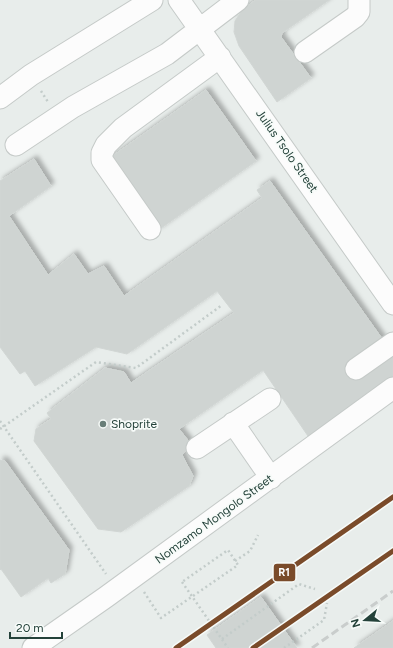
<svg xmlns="http://www.w3.org/2000/svg" width="393" height="648" font-family="Figtree,sans-serif">
  <style>
    .building { fill: #cfd4d2; stroke: #d1d6d4; filter: url(#shadow) }
    .lines { fill: none; stroke-linecap: round; stroke-linejoin: round }
    .minor-casing { stroke: #c5cac8; stroke-width: 23 }
    .path { stroke: #c3ccca; stroke-width: 2.5; stroke-dasharray: 2 3; stroke-linecap: butt }
    .minor { stroke: #fcfcfc; stroke-width: 21 }
    .rail { stroke: #c9cdcc; stroke-width: 3; stroke-dasharray: 8 4; stroke-linecap: butt }
    .path-bridge { stroke: #c3ccca; stroke-width: 2.5; stroke-dasharray: 2 3; stroke-linecap: butt }
    .rail-1-casing { stroke: #f7fbf9; stroke-width: 8 }
    .rail-1 { stroke: #7a4b2a; stroke-width: 5 }
    .poi-dot { fill: #697e78; stroke: #f7fbf9; stroke-width: 1.5 }
    .labels { text-anchor: middle; stroke-width: 3.5; stroke-linejoin: round; paint-order: stroke }
    .street-label { font-size: 12px; fill: #24423a; stroke: #f7fbf9 }
    .poi-label { font-size: 12px; fill: #24423a; stroke: #f7fbf9; text-anchor: start }
    .line-badge { stroke: #f7fbf9; stroke-width: 1.5 }
    .badge-label { font-size: 11px; text-anchor: middle; font-weight: bold; fill: #fff }
  </style>
  <defs>
    <filter id="shadow"><feDropShadow dx="3.5" dy="-3.5" stdDeviation="2" flood-color="#0004"/></filter>
  </defs>
  <rect width="100%" height="100%" fill="#e8edeb"/>
  <!-- building -->
  <path class="building" d="M 256,0 L 329,0 L 282,33 L 281,37 L 311,78 L 277,102 L 239,46 L 234,32 L 235,21 L 243,9 Z
    M 206,90 L 256,161 L 157,231 L 107,160 Z
    M 34,159 L 51,186 L 9,216 L 48,275 L 74,254 L 88,274 L 104,266 L 124,296 L 262,198 L 257,190 L 270,181 L 393,354 L 393,381 L 310,439 L 263,370 L 179,429 L 191,444 L 182,455 L 193,476 L 189,486 L 121,532 L 98,529 L 34,441 L 36,429 L 51,419 L 47,413 L 105,368 L 124,372 L 131,383 L 234,313 L 217,291 L 127,354 L 96,347 L 35,386 L 25,371 L 20,374 L 0,347 L 0,181 Z
    M 0,460 L 5,461 L 69,550 L 65,574 L 51,583 L 48,578 L 21,597 L 1,569 L 0,570 Z
    M 261,597 L 297,648 L 216,648 L 207,635 Z
    M 393,621 L 393,648 L 354,648 Z"/>
  <g class="lines">
    <!-- minor casing -->
    <g class="minor-casing">
      <path id="minor" d="M 179,0 L 393,304
        M 305,52 L 355,17 L 359,12 L 359,0
        M 0,98 L 31,75 L 152,0
        M 16,145 L 73,107 L 167,54 L 238,0
        M 150,229 L 102,160 L 102,153 L 106,145 L 123,128 L 220,57
        M 356,369 L 393,343
        M 233,423 L 271,478
        M 197,448 L 270,399
        M 33,648 L 106,597 L 393,388"/>
    </g>
    <!-- path -->
    <path class="path" d="M 41,91 L 48,102
      M 0,421 L 106,574
      M 0,429 L 96,362 L 136,368 L 222,305
      M 235,561 L 250,551 L 258,535
      M 144,592 L 161,618 L 238,565 L 228,550 L 182,582
      M 222,639 L 299,584 L 315,589
      M 284,648 L 324,620 L 327,603"/>
    <!-- minor -->
    <use href="#minor" class="minor"/>
    <!-- rail -->
    <path class="rail" d="M 176,648 L 393,497
      M 312,648 L 393,591"/>
    <!-- path-bridge -->
    <path class="path-bridge" d="M 182,582 L 228,648"/>
    <!-- rail-1 casing -->
    <g class="rail-1-casing">
      <path id="rail-1" d="M 176,648 L 393,497
        M 253,648 L 393,551"/>
    </g>
    <!-- rail-1 -->
    <use href="#rail-1" class="rail-1"/>
  </g>
  <!-- markers -->
  <circle class="poi-dot" cx="103" cy="424" r="4"/>
  <g class="labels">
    <!-- street labels -->
    <g class="street-label">
      <text transform="translate(287 151) rotate(55)" y="4">Julius Tsolo Street</text>
      <text transform="translate(214 519) rotate(-36)" y="4">Nomzamo Mongolo Street</text>
    </g>
    <!-- poi labels -->
    <g class="poi-label">
      <text x="111" y="428">Shoprite</text>
    </g>
  </g>
  <rect class="line-badge" x="273" y="563" width="23" height="19" rx="4" fill="#7a4b2a"/>
  <g class="badge-label">
    <text x="284" y="576">R1</text>
  </g>
  <!-- north arrow -->
  <g transform="translate(365 620) rotate(252)" stroke="#f7fbf9" stroke-width="3" paint-order="stroke">
  <path d="M0-3L7 15L0 10L-7 15Z" fill="#24423a"/>
  <text y="-6" font-size="11" font-weight="bold" text-anchor="middle" fill="#24423a">N</text>
  </g>
  <!-- scale -->
  <path d="M10 632v6h52v-6" fill="none" stroke="#24423a" stroke-width="2"/>
  <text x="16" y="632" font-size="12" fill="#24423a" stroke="#f7fbf9" stroke-width="3" paint-order="stroke">20 m</text>
</svg>
